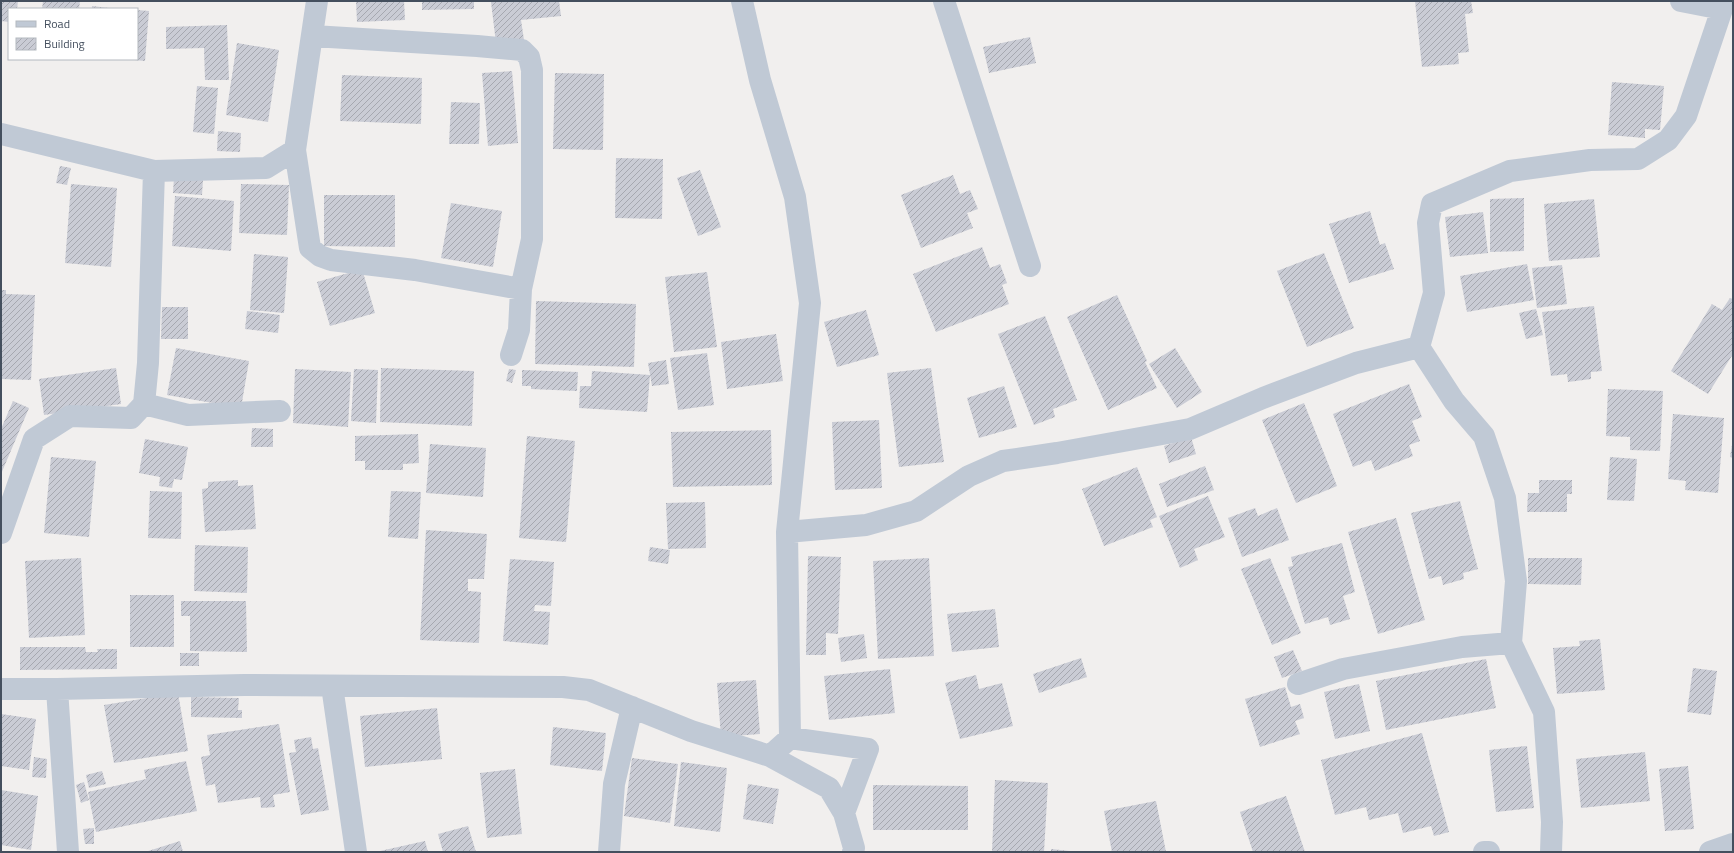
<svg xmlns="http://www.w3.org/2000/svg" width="1734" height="853" font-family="'Titillium Web',sans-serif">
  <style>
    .building { fill: url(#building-hatch) }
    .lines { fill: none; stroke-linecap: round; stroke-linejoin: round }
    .minor { stroke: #c0c9d5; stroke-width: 22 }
  </style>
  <defs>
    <pattern id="building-hatch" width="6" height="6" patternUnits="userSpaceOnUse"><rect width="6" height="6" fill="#caccd5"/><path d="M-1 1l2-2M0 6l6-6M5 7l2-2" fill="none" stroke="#a6a8b0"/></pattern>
  </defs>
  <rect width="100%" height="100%" fill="#f1efee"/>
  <!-- building -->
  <path class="building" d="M 1,1 L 18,1 L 17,9 L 9,9 L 9,22 L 1,21 Z
    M 43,1 L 80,1 L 79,9 L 42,9 Z
    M 356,1 L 404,1 L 405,20 L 357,22 Z
    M 422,1 L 474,1 L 474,9 L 422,10 Z
    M 500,1 L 559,1 L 561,16 L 521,20 L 524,40 L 496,43 L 491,2 Z
    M 1415,1 L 1471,1 L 1473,13 L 1465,14 L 1469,52 L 1458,53 L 1459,64 L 1422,67 Z
    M 92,6 L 109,8 L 109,9 L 92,9 Z
    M 137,10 L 149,11 L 145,61 L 134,60 L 137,59 Z
    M 227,25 L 229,80 L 205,80 L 204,48 L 166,49 L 166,27 Z
    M 1030,37 L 1036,63 L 989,73 L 983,47 Z
    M 237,43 L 279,50 L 268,122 L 226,115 Z
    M 512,71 L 518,143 L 488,146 L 482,73 Z
    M 555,73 L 604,74 L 603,150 L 553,149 Z
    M 342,75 L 422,78 L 421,124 L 340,121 Z
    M 1612,82 L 1664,86 L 1660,130 L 1645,129 L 1645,138 L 1608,135 Z
    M 197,86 L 218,88 L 214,134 L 193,132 Z
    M 451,102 L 480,103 L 479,144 L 449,144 Z
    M 218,131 L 241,133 L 240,152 L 217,151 Z
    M 616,158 L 663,159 L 662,219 L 615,218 Z
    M 60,166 L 71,168 L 67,185 L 56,183 Z
    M 700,170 L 721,227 L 698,236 L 677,178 Z
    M 953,175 L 960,194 L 970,190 L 978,209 L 967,213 L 973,228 L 921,248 L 901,195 Z
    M 174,177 L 203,180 L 202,195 L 173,193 Z
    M 71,184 L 117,188 L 111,267 L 65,263 Z
    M 241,184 L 289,185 L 287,235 L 239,233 Z
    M 324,195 L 395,195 L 395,247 L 324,246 Z
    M 175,196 L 234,201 L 231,251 L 172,246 Z
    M 1524,198 L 1524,251 L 1490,252 L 1490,199 Z
    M 1594,199 L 1600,257 L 1549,261 L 1544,204 Z
    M 451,203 L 502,211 L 493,267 L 441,258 Z
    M 1370,211 L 1380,245 L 1385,243 L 1394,269 L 1349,283 L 1329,224 Z
    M 1483,212 L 1488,253 L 1450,257 L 1445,217 Z
    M 982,247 L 990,268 L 1000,264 L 1007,283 L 1002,285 L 1009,304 L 936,332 L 913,274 Z
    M 1324,253 L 1354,328 L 1307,347 L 1277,271 Z
    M 254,254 L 288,257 L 284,313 L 250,310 Z
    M 1527,264 L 1534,300 L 1467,312 L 1460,276 Z
    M 1562,265 L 1567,304 L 1537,308 L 1532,268 Z
    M 362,269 L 375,313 L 330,326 L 317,282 Z
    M 707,272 L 717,347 L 674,352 L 665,277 Z
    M 1,290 L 6,290 L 6,294 L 35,295 L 31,380 L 1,379 Z
    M 1117,295 L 1147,361 L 1145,362 L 1157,388 L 1108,410 L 1067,317 Z
    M 1730,298 L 1733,299 L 1733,354 L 1708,394 L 1671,371 L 1712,304 L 1722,310 Z
    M 536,301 L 636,304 L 634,367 L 535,364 Z
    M 1594,306 L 1602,371 L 1591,372 L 1591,379 L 1568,382 L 1567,374 L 1551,376 L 1542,312 Z
    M 162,307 L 188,307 L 188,339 L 161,339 Z
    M 1536,309 L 1543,335 L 1526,339 L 1519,313 Z
    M 866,310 L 879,355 L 837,367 L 824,322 Z
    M 247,311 L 280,315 L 278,333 L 245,329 Z
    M 1045,316 L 1077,400 L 1053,409 L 1055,417 L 1034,425 L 998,334 Z
    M 776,334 L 783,381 L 727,389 L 721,342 Z
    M 176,348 L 249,361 L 241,408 L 167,395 Z
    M 1175,348 L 1202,392 L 1177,408 L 1149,364 Z
    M 707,353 L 714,405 L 678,410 L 670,358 Z
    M 666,360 L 669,384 L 652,386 L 648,363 Z
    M 116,368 L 121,404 L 44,415 L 39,379 Z
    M 381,368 L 474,371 L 472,426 L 380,422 Z
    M 931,368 L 944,462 L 899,467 L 887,373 Z
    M 295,369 L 351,372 L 348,427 L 293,423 Z
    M 354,369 L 378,370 L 376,423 L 351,421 Z
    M 509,369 L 516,370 L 512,383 L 506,381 Z
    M 522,370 L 578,372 L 577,391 L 531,389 L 531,386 L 522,386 Z
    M 592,371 L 650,375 L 647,412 L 579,408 L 580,386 L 591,386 Z
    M 1409,384 L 1422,417 L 1412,421 L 1420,441 L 1409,445 L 1413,456 L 1375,471 L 1371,460 L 1353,467 L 1333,414 Z
    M 1004,386 L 1017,427 L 979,438 L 967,398 Z
    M 1608,389 L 1663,391 L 1660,451 L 1630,450 L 1630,437 L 1606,436 Z
    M 13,401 L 29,408 L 1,474 L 1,429 Z
    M 1304,403 L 1337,486 L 1296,503 L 1262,420 Z
    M 1673,414 L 1724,418 L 1718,493 L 1685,490 L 1686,481 L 1668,479 Z
    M 879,420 L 882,488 L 835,490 L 832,422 Z
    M 252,428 L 273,429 L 273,447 L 251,447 Z
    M 771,430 L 772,485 L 673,487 L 671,432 Z
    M 418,434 L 419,463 L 403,464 L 403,470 L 365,470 L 365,461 L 355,461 L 355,436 Z
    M 527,436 L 575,441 L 566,542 L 519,538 Z
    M 1191,437 L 1196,454 L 1169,463 L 1164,446 Z
    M 145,439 L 188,447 L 182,480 L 174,479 L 172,488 L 159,486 L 160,477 L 139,473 Z
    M 430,444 L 486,448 L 483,497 L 426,493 Z
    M 1732,445 L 1733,445 L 1733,458 L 1730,457 Z
    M 51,457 L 96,461 L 89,537 L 44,533 Z
    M 1610,457 L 1637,459 L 1634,501 L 1607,500 Z
    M 1205,466 L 1214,490 L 1167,507 L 1159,484 Z
    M 1137,467 L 1157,517 L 1150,520 L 1153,527 L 1104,546 L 1082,489 Z
    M 238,480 L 238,486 L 253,485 L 256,529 L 205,532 L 202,489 L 208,488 L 208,482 Z
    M 1539,480 L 1572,480 L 1572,494 L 1567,494 L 1567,512 L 1527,512 L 1528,493 L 1539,493 Z
    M 150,491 L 182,492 L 181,539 L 148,538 Z
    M 391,491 L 421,492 L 418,539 L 388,537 Z
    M 1208,496 L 1225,537 L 1194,549 L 1198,560 L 1180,568 L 1159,516 Z
    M 1460,501 L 1478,569 L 1463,573 L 1464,579 L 1443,585 L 1441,576 L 1429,579 L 1411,513 Z
    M 705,502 L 706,548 L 668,549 L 666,503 Z
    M 1255,508 L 1258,516 L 1277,508 L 1289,540 L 1242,557 L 1228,518 Z
    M 1396,518 L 1425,620 L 1378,634 L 1348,532 Z
    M 426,530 L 487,534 L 484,579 L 468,579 L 468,591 L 481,592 L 479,643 L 420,640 Z
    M 1342,543 L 1355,592 L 1343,596 L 1350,619 L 1330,625 L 1328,617 L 1305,624 L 1288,567 L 1293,566 L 1291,557 Z
    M 195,545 L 248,547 L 247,593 L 194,591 Z
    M 650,547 L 670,550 L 668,564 L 648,561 Z
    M 808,556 L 841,557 L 838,634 L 826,633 L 826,655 L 806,655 Z
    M 81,558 L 85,635 L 29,638 L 25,561 Z
    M 929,558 L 934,656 L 878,659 L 873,561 Z
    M 1270,558 L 1301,633 L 1272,645 L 1241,569 Z
    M 1528,558 L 1582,558 L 1581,585 L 1528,584 Z
    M 510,559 L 554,562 L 551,606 L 535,605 L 534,611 L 550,612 L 548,645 L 503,641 Z
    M 130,595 L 174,595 L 174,647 L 130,647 Z
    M 181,601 L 246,601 L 247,652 L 190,651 L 190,616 L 181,616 Z
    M 995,609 L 999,647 L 952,652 L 947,614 Z
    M 864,634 L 867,658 L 841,662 L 838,638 Z
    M 1600,639 L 1605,690 L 1557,694 L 1553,648 L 1580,646 L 1579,641 Z
    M 20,647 L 85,647 L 86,652 L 98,652 L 97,649 L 117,649 L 117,669 L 20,670 Z
    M 1293,650 L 1302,671 L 1282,678 L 1274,657 Z
    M 180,653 L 199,653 L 199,666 L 180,666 Z
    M 1081,658 L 1087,677 L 1039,693 L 1033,674 Z
    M 1486,659 L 1496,708 L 1386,730 L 1376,681 Z
    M 1693,668 L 1717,671 L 1711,715 L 1687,712 Z
    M 890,669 L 895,713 L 829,720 L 824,676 Z
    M 976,675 L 979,689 L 1002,683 L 1013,726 L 960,739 L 945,683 Z
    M 756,680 L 760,734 L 721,737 L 717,683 Z
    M 1359,684 L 1370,731 L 1335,739 L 1324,692 Z
    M 1285,687 L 1291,707 L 1300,704 L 1304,718 L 1295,721 L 1300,734 L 1260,747 L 1245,699 Z
    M 178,693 L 188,751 L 114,763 L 104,705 Z
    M 191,697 L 239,698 L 238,710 L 242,710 L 242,718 L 191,717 Z
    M 437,708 L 442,759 L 365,767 L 360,716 Z
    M 1,714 L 36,719 L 29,770 L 1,766 Z
    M 279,724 L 290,792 L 273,795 L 275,807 L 261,808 L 260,797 L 218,803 L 215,784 L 206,786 L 201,757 L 210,755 L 207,735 Z
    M 553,727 L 606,733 L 602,771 L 550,765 Z
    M 1422,733 L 1449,832 L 1434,836 L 1431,826 L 1403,833 L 1398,813 L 1369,820 L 1366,807 L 1335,815 L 1321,760 Z
    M 311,737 L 313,749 L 318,748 L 329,810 L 301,815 L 289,753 L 296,752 L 294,740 Z
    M 1527,746 L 1534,808 L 1496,812 L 1489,750 Z
    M 1645,752 L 1650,801 L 1581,808 L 1576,759 Z
    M 34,757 L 47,759 L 46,778 L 32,777 Z
    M 632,758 L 678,764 L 670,823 L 624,816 Z
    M 186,761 L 197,811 L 96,832 L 88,792 L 146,779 L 144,770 Z
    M 681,762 L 727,768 L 720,832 L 674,826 Z
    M 1688,766 L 1694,829 L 1665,831 L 1659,769 Z
    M 515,769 L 522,834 L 487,838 L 480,773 Z
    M 102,771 L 106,784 L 89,788 L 86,775 Z
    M 995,780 L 1048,783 L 1044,852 L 992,852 Z
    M 84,782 L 89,800 L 81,803 L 76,785 Z
    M 748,784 L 779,789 L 773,824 L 743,819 Z
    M 873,785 L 968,786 L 968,830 L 873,830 Z
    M 1,790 L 38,796 L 31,850 L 1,845 Z
    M 1286,796 L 1305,852 L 1253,852 L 1240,812 Z
    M 1156,801 L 1166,852 L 1112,852 L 1104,811 Z
    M 468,826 L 476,852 L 443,852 L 438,834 Z
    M 94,828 L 94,844 L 85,844 L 83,829 Z
    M 180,841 L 183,852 L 145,852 Z
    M 425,841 L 428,852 L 380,852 L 380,851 Z
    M 1051,849 L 1070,851 L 1069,852 L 1051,852 Z"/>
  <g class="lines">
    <!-- minor -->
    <path class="minor" d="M 317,1 L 295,150 L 310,248 L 320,256 L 331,260 L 415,270 L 521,289
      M 742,1 L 760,80 L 795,197 L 810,303 L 787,532 L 790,738 L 770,756 L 829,788 L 844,813 L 854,848 L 853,852
      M 944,1 L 1030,266
      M 1681,1 L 1722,9
      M 313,36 L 477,46 L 522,50 L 529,57 L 532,70 L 532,239 L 521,289 L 519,330 L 511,355
      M 1,134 L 154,171 L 266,168 L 295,150
      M 144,404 L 188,415 L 280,411
      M 787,532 L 866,525 L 916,511 L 969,476 L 1003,461 L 1057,453 L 1190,429 L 1263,398 L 1356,363 L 1419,347
      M 1,533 L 34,439 L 70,416 L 131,418 L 144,404 L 148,363 L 154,171
      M 1298,684 L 1343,669 L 1462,647 L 1511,643
      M 332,686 L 356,852
      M 1,689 L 57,689 L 244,685 L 563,687 L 589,690 L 691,731 L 770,756
      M 57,689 L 68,852
      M 790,738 L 868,749 L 844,813
      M 609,852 L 614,784 L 632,707
      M 1484,852 L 1489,852
      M 1551,852 L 1552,822 L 1544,712 L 1511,643 L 1516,581 L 1505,498 L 1484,436 L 1454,401 L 1419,347 L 1434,293 L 1428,223 L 1432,204 L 1510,171 L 1590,160 L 1638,159 L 1668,140 L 1686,116 L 1722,9 L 1723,1
      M 1710,852 L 1733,844"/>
  </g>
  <!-- border -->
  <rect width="1734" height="853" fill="none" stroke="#444f5e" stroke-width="4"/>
  <!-- legend -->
  <rect x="8" y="8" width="130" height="52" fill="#ffffff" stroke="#b4b9bf"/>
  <rect x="16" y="21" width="20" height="6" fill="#c0c9d5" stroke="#b4b9bf"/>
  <text x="44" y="28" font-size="12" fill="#444f5e">Road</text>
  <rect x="16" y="38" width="20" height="12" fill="url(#building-hatch)" stroke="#b4b9bf"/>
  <text x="44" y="48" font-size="12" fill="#444f5e">Building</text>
</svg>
